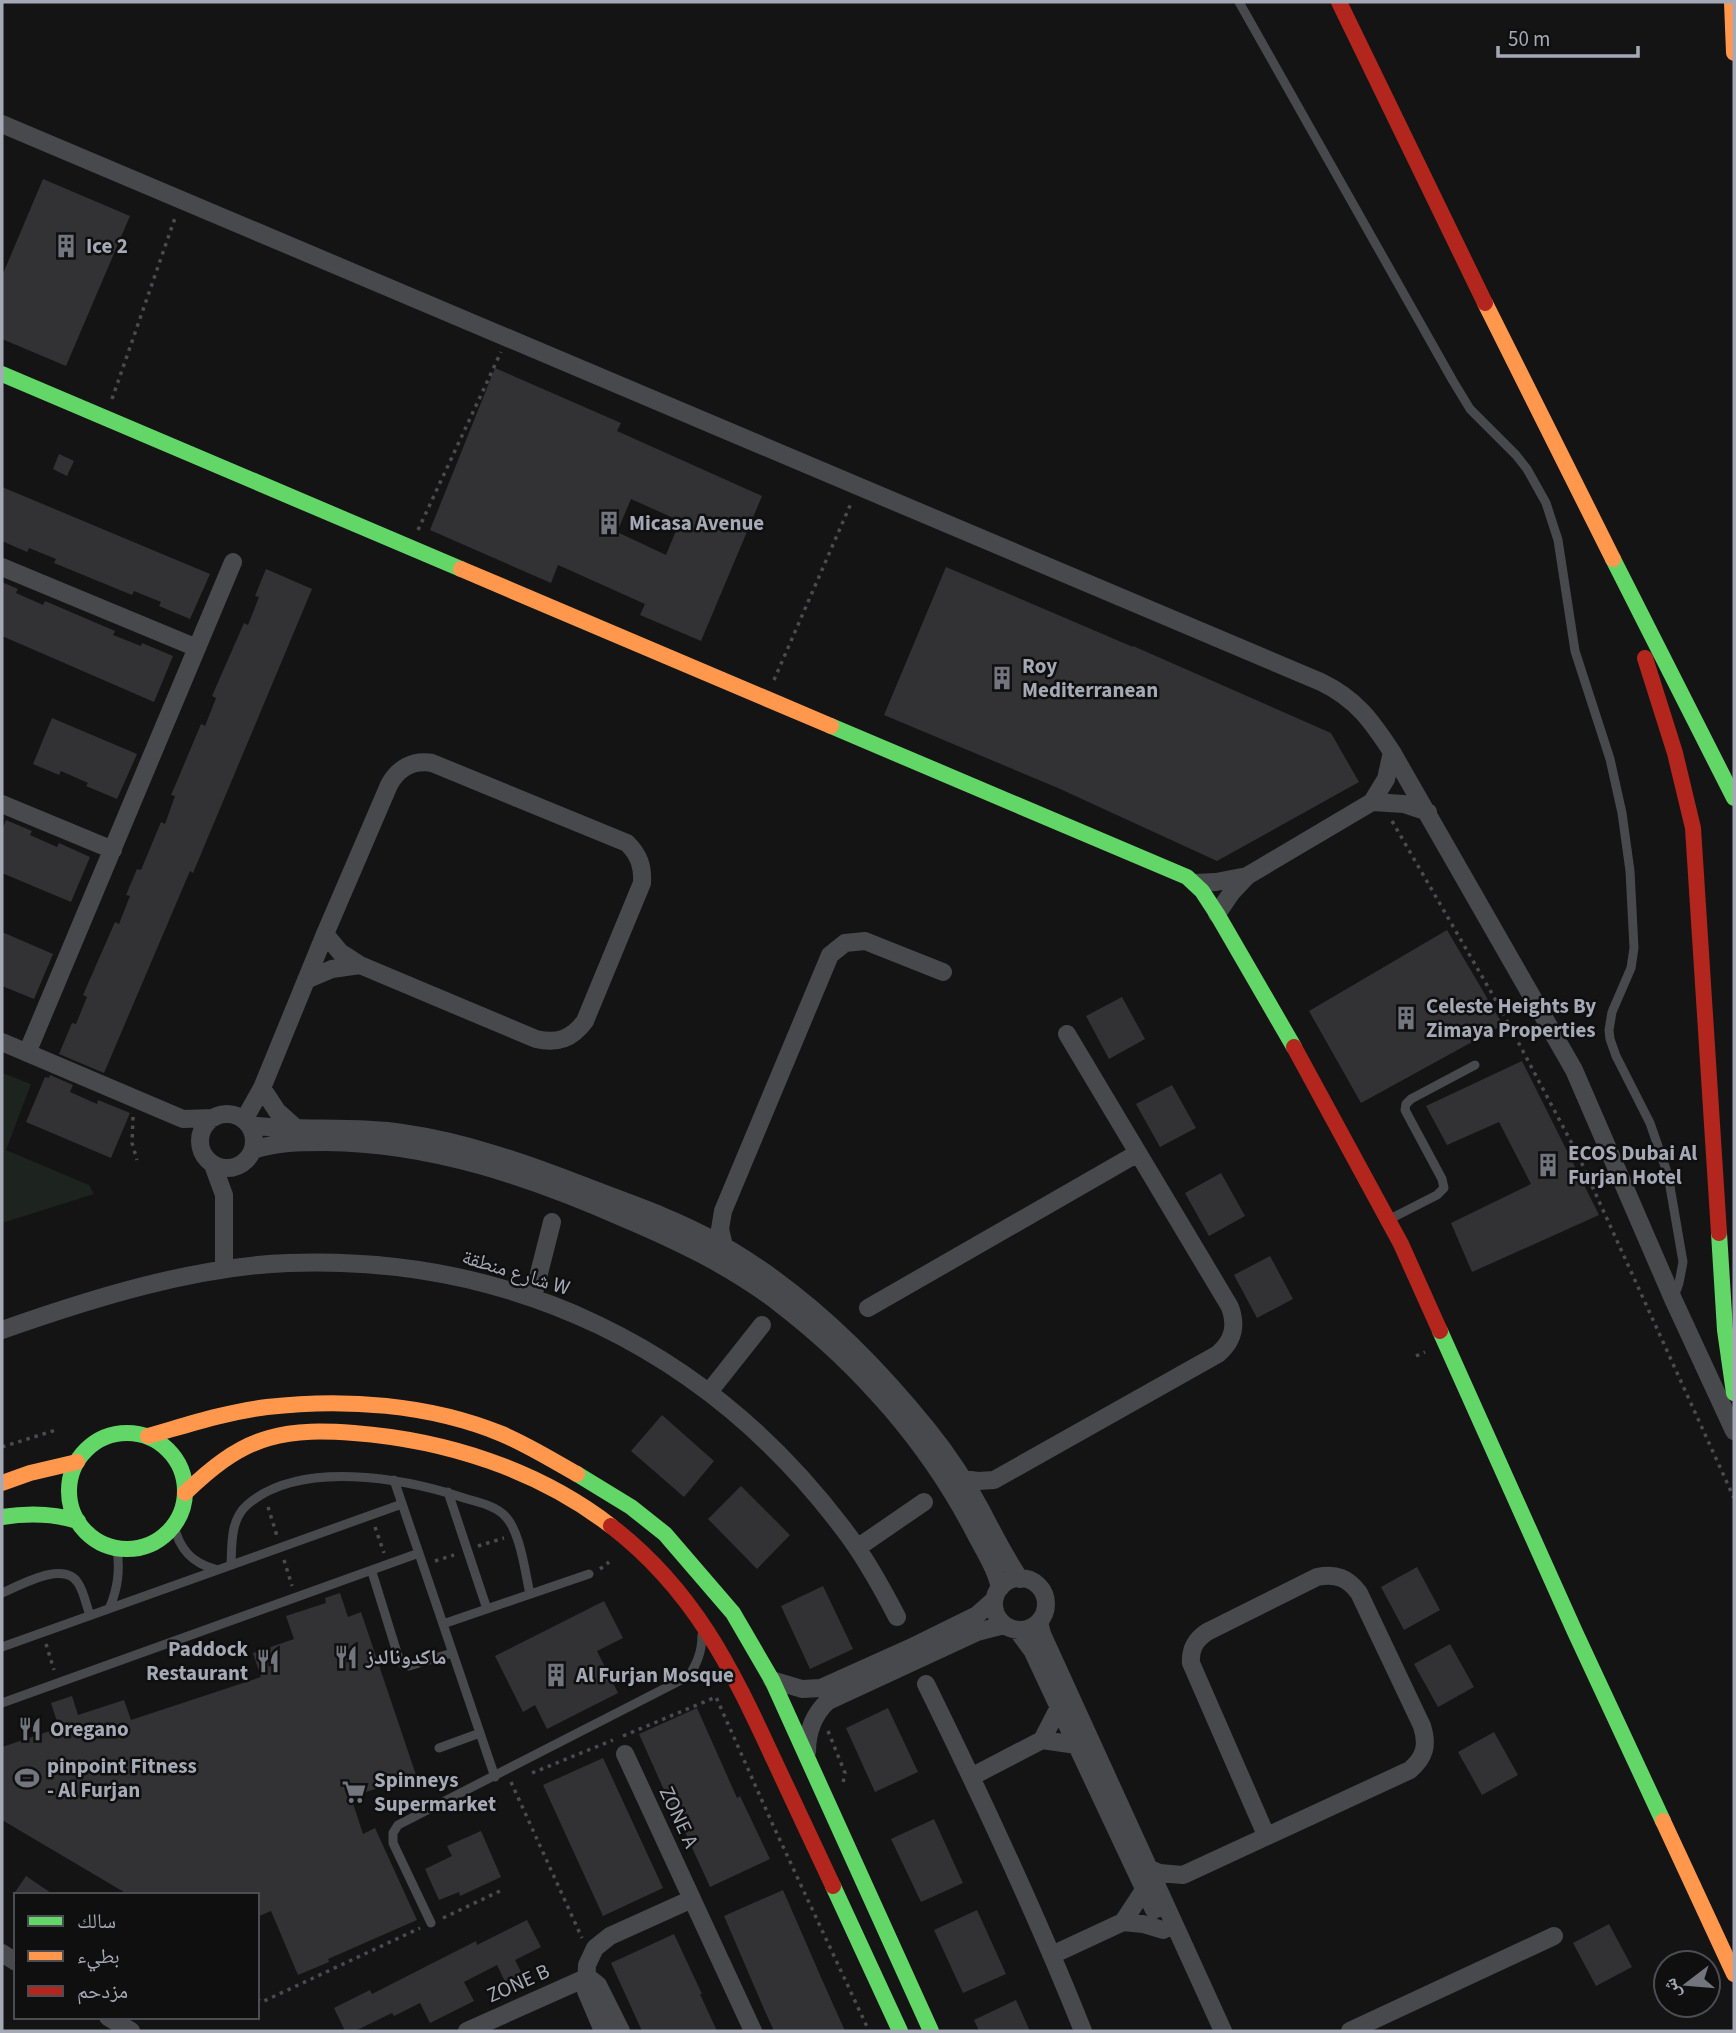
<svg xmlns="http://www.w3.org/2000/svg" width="1736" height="2033" font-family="'Source Sans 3','Noto Naskh Arabic',sans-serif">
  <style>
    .green { fill: #1d231e }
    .building { fill: #323234; fill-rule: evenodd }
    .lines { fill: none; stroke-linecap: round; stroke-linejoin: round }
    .path { stroke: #4a4b4f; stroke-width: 3.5; stroke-dasharray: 3.5 5; stroke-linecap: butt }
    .lane { stroke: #48494d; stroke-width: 9 }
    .street { stroke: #48494d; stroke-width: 18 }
    .fast { stroke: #63d668; stroke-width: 16 }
    .slow { stroke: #ff974d; stroke-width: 16 }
    .jam { stroke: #b3261e; stroke-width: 16 }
    .labels { text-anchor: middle; stroke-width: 5; stroke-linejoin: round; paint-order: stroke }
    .poi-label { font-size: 21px; font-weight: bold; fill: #a5a9b6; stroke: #0f0f10; text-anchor: start }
    .street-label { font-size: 21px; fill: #a5a9b6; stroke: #0f0f10 }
  </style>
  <rect width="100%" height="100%" fill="#141414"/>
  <!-- green -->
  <path class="green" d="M 3,1073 L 31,1084 L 6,1150 L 89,1185 L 94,1194 L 2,1223 Z"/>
  <!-- building -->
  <path class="building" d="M 43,179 L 130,216 L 66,366 L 2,339 L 2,276 Z
    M 495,368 L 621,423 L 617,431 L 762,496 L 701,641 L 640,615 L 645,604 L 558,565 L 551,583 L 430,530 ZM 631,499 L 680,521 L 666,555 L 617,532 Z
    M 59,454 L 74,461 L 67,476 L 53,469 Z
    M 2,487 L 210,574 L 190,619 L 159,606 L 161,602 L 134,591 L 132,595 L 54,563 L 56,559 L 29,548 L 27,552 L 2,541 Z
    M 946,567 L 1133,647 L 1133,646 L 1331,733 L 1359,782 L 1217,861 L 1058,788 L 884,715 Z
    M 266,569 L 312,589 L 193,873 L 190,871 L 104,1073 L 59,1054 L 72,1023 L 76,1024 L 87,997 L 83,995 L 115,922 L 119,924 L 130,896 L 126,895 L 137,869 L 141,870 L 161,822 L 165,824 L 175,796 L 171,795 L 175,786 L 201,724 L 205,726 L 216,698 L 212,696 L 244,623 L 248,625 L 259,597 L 255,596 Z
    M 2,582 L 18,589 L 16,593 L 43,605 L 45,601 L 115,631 L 113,635 L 141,646 L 142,643 L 173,656 L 154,702 L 2,636 Z
    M 52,718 L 137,754 L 117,799 L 86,786 L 88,783 L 61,771 L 59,775 L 33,764 Z
    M 6,820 L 32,831 L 30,835 L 57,847 L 59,843 L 90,857 L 71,902 L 2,873 L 2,830 Z
    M 1447,930 L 1503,1025 L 1361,1103 L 1309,1011 Z
    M 2,932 L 53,954 L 34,999 L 2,986 Z
    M 1122,997 L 1145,1039 L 1109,1059 L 1086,1016 Z
    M 1522,1061 L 1599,1215 L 1472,1272 L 1451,1223 L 1531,1184 L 1499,1122 L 1447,1145 L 1426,1106 Z
    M 50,1075 L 73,1085 L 70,1092 L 97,1104 L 98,1100 L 130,1113 L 111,1158 L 26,1122 L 45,1077 L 49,1078 Z
    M 1172,1085 L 1196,1128 L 1160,1147 L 1136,1104 Z
    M 1221,1173 L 1245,1216 L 1209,1236 L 1185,1193 Z
    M 1270,1256 L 1293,1299 L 1257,1318 L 1234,1275 Z
    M 662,1415 L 714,1461 L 684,1497 L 631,1451 Z
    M 741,1486 L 790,1535 L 757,1569 L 708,1519 Z
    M 1417,1567 L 1440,1610 L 1404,1630 L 1381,1587 Z
    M 823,1586 L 853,1649 L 810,1669 L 781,1606 Z
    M 340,1593 L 348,1617 L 361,1612 L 417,1778 L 391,1787 L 390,1784 L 351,1797 L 363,1834 L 375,1828 L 417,1920 L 328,1959 L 329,1962 L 298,1975 L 271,1911 L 257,1917 L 257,1895 L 129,1895 L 2,1820 L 2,1747 L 59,1728 L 51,1703 L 72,1696 L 78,1715 L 124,1700 L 131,1720 L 261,1677 L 253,1653 L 294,1639 L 286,1616 L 326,1603 L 325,1598 Z
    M 604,1601 L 623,1638 L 597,1651 L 618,1693 L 547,1729 L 535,1705 L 523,1712 L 495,1656 Z
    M 1450,1644 L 1474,1687 L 1438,1707 L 1414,1664 Z
    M 697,1708 L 737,1798 L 740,1796 L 770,1859 L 710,1887 L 679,1819 L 677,1819 L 639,1734 Z
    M 888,1708 L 918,1772 L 875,1792 L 846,1728 Z
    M 1494,1732 L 1518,1775 L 1482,1795 L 1458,1752 Z
    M 603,1758 L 663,1888 L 603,1916 L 543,1785 Z
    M 934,1819 L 963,1883 L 921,1902 L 891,1839 Z
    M 481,1831 L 501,1877 L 460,1896 L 459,1892 L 439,1900 L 425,1869 L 452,1856 L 447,1846 Z
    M 26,1876 L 54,1895 L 13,1895 Z
    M 783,1890 L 820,1975 L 845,2031 L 774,2031 L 764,2009 L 724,1916 Z
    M 977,1910 L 1006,1974 L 963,1993 L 934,1930 Z
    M 527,1920 L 541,1947 L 515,1960 L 525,1980 L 508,1988 L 497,1965 L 464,1982 L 474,2001 L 430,2023 L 420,2003 L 394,2016 L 392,2013 L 355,2031 L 345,2031 L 334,2008 L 370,1990 L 372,1994 L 476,1941 L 477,1945 Z
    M 1609,1924 L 1632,1967 L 1596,1986 L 1573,1943 Z
    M 674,1934 L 702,1994 L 700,1994 L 717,2031 L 642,2031 L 611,1963 Z
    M 1016,2000 L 1030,2031 L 979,2031 L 974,2020 Z"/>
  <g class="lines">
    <!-- path -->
    <path class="path" d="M 112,399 L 176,215
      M 418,530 L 501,352
      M 774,680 L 852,501
      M 1392,821 L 1498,1004 L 1578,1155 L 1734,1498
      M 133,1117 L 132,1143 L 137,1160
      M 1416,1356 L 1425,1352
      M 2,1447 L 56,1430
      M 268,1507 L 277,1536
      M 375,1527 L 384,1553
      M 478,1546 L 504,1538
      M 284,1560 L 292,1586
      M 435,1561 L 454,1555
      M 600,1569 L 609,1562
      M 46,1644 L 54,1670
      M 828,1731 L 845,1773 L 843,1783
      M 623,1736 L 716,1697 L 772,1823 L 869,2031
      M 532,1773 L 613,1740
      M 511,1782 L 582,1938
      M 443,1918 L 500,1891
      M 257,1999 L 262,2002 L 420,1928"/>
    <!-- lane -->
    <path class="lane" d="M 1239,2 L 1453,381 L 1470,409 L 1516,455 L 1527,469 L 1546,503 L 1558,540 L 1575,651 L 1610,759 L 1622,813 L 1630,871 L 1634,948 L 1631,968 L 1612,1012 L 1609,1030 L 1610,1039 L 1616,1056 L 1650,1123 L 1668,1175 L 1683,1262 L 1679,1283 L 1674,1297
      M 1390,1219 L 1437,1195 L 1444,1188 L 1442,1179 L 1405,1110 L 1406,1104 L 1411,1099 L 1475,1065
      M 394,1480 L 495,1777
      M 448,1492 L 487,1609
      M 174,1525 C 179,1549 192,1563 215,1569
      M 231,1565 C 232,1545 230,1520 247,1505 C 300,1459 404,1478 464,1498 C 477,1502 493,1505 503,1514 C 520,1528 525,1572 530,1594
      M 372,1572 L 399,1659 L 403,1665 L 409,1666 L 452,1653
      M 2,1593 C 21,1585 64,1560 78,1583 C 84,1592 86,1605 90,1615
      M 110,1607 C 118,1587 120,1570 117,1548
      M 443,1624 L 589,1574
      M 2,1647 L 402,1504
      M 689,1676 C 697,1663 702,1652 702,1635
      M 2,1703 L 419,1553
      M 439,1748 L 480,1733
      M 431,1923 L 393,1843 L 393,1833 L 398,1825 L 689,1676 L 715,1674 L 727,1677"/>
    <!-- street -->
    <path class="street" d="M 2,124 L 1321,682 C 1356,699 1371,720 1392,752 L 1574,1070 L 1673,1299 L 1734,1431
      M 2,567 L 197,648
      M 1372,802 L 1404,804 L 1428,812
      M 2,804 L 113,850
      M 1195,883 L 1216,882 L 1247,876
      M 1217,914 L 1232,892 L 1247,876 L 1372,802 L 1386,779 L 1392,752
      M 306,980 L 332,969 L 360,965
      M 2,1042 L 183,1119 L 213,1118
      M 27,1053 L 233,562
      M 262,1088 L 277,1111 L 297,1129
      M200 1141a27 27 0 1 1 54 0a27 27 0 1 1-54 0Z
      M 244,1120 L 262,1088 L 325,934 L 389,785 C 398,768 413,760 432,763 L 627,843 C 639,855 643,866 642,883 L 585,1021 C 572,1039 557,1044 536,1039 L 360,965 L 340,952 L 325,934
      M 249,1125 C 300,1132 351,1125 402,1133 C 465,1142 525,1163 584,1186 C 625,1202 668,1216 707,1237 C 794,1283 867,1354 928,1430 C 948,1455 966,1482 981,1510 C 993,1533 1005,1557 1020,1579
      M 253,1150 C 277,1142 300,1142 326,1142 C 431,1143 531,1177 626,1219 C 680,1242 732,1267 779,1303 C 860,1365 930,1445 976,1535 C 985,1552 996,1569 1000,1588
      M 213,1165 L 224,1195 L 224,1269
      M 724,1246 L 720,1229 L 723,1211 L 830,955 L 845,943 L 865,941 L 943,972
      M 533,1297 L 552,1222
      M 868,1308 L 1138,1153
      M 2,1330 C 90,1299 195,1266 289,1263 C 513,1255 707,1349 842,1527 C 864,1555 881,1586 897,1617
      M 709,1392 L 762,1325
      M 963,1479 L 978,1481 L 994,1480 L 1218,1354 C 1233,1341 1237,1326 1230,1307 L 1067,1034
      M 857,1548 L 924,1502
      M994 1604a26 26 0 1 1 52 0a26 26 0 1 1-52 0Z
      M 1039,1622 L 1042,1634 L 1223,2031
      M 1017,1630 L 1032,1650 L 1154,1910
      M 772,1680 L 802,1689 L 821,1688 L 910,1648 L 977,1615 L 994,1600
      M 926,1684 C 982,1798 1036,1913 1083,2031
      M 1042,1740 L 1059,1707
      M 807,1752 C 807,1732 813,1715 828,1701 L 977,1632 L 1004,1625
      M 625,1754 L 753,2031
      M 971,1777 L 1042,1740 L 1077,1745
      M 1148,1868 L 1159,1873 L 1183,1875 L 1410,1770 C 1425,1757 1428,1745 1422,1726 L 1359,1593 C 1348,1578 1336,1573 1317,1577 L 1207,1632 C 1195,1640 1190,1649 1191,1663 L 1266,1835
      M 1123,1922 L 1143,1924 L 1163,1930
      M 2,1953 L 16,1962
      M 1052,1955 L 1123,1922 L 1144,1890
      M 588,1977 L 598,1985 L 621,2031
      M 108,2017 L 131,2031
      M 467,2031 L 588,1977
      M 603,2031 L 586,1991 L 587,1965 L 595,1948 L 610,1936 L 692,1899
      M 1350,2031 L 1554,1936"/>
    <!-- fast -->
    <path class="fast" d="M 2,374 L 461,569
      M 1613,559 L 1734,798
      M 831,726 L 1187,877 L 1202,891 L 1217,914 L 1294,1047
      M 1719,1233 L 1725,1330 L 1734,1393
      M 1440,1331 L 1575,1632 L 1663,1821
      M69 1491a58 58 0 1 1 116 0a58 58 0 1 1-116 0Z
      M 577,1474 L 631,1507 L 665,1534 L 733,1613 L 772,1680 L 931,2031
      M 2,1517 C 28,1513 52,1513 78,1521
      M 833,1886 L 900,2031"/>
    <!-- slow -->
    <path class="slow" d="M 1732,2 L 1734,53
      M 1485,303 L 1613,559
      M 461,569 L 831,726
      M 148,1436 C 187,1425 226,1412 267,1407 C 344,1398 429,1404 502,1434 C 528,1445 552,1460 577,1474
      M 2,1483 L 30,1473 L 77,1462
      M 185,1493 C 209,1470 236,1447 269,1438 C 296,1430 325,1431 354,1433 C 445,1440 537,1469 611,1526
      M 1663,1821 L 1734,1974"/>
    <!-- jam -->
    <path class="jam" d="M 1339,2 L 1485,303
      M 1645,658 L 1675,753 L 1693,828 L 1719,1233
      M 1294,1047 L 1401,1244 L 1440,1331
      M 611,1526 C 694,1590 731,1667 774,1760 C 794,1802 813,1844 833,1886"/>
  </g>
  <!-- icons -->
  <defs>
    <g id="building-bare" transform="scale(1.89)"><path d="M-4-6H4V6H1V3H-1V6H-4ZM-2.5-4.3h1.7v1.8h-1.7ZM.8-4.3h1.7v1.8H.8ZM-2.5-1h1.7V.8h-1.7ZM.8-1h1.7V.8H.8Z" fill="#72757d" stroke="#0f0f10" stroke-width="2.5" paint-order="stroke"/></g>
    <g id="restaurant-bare" transform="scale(1.89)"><path d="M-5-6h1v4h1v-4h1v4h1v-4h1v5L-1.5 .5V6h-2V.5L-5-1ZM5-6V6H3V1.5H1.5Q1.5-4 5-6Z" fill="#72757d" stroke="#0f0f10" stroke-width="2.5" paint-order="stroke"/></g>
    <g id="stadium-bare" transform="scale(1.89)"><path d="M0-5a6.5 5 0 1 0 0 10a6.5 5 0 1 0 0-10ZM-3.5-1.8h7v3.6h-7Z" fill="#72757d" stroke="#0f0f10" stroke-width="2.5" paint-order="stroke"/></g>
    <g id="supermarket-bare" transform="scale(1.89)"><path d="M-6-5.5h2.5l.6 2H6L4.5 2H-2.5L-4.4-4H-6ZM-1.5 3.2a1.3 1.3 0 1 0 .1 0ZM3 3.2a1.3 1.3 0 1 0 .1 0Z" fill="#72757d" stroke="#0f0f10" stroke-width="2.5" paint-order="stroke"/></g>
  </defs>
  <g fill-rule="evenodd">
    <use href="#building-bare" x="66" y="246"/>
    <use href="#building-bare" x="609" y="523"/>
    <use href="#building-bare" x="1002" y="678"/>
    <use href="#building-bare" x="1406" y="1018"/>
    <use href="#building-bare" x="1548" y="1165"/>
    <use href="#restaurant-bare" x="346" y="1657"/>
    <use href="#restaurant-bare" x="268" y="1661"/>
    <use href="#building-bare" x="556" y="1675"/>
    <use href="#restaurant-bare" x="30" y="1729"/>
    <use href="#stadium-bare" x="27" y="1778"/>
    <use href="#supermarket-bare" x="354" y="1792"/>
  </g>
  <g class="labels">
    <!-- poi labels -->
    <g class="poi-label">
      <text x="86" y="253">Ice 2</text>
      <text x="629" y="530">Micasa Avenue</text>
      <text x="1022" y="673">Roy<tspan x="1022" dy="24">Mediterranean</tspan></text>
      <text x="1426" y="1013">Celeste Heights By<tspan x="1426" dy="24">Zimaya Properties</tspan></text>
      <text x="1568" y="1160">ECOS Dubai Al<tspan x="1568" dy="24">Furjan Hotel</tspan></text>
      <text x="248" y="1656" text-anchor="end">Paddock<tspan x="248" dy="24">Restaurant</tspan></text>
      <text x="366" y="1664">ماكدونالدز</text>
      <text x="576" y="1682">Al Furjan Mosque</text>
      <text x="50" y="1736">Oregano</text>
      <text x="47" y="1773">pinpoint Fitness<tspan x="47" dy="24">- Al Furjan</tspan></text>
      <text x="374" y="1787">Spinneys<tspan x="374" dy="24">Supermarket</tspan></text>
    </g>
    <!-- street labels -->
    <g class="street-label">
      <text transform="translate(516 1272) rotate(17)" y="7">شارع منطقة W</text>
      <text transform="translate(679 1817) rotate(65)" y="7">ZONE A</text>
      <text transform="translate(518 1983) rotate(-24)" y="7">ZONE B</text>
    </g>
  </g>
  <!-- border -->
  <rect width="1736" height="2033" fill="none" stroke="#a5a9b6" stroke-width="7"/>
  <!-- legend -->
  <rect x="14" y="1893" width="245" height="126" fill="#0f0f10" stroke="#4b4d52" stroke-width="2"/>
  <rect x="28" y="1916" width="35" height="10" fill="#63d668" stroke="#4b4d52" stroke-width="2"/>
  <text x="77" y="1928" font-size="21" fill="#a5a9b6">سالك</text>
  <rect x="28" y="1951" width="35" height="10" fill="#ff974d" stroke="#4b4d52" stroke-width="2"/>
  <text x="77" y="1963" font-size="21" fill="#a5a9b6">بطيء</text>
  <rect x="28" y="1986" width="35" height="10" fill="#b3261e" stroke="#4b4d52" stroke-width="2"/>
  <text x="77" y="1998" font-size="21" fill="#a5a9b6">مزدحم</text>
  <!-- north arrow -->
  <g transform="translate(1687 1984) rotate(254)"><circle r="33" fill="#0f0f10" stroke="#4b4d52" stroke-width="2"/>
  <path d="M0-5L12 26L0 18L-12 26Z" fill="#72757d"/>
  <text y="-10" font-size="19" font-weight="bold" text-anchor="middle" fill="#a5a9b6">ش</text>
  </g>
  <!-- scale -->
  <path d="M1498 46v10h140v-10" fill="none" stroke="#a5a9b6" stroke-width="3.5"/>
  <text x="1508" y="46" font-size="21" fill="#a5a9b6" stroke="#0f0f10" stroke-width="5" paint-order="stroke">50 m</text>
</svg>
